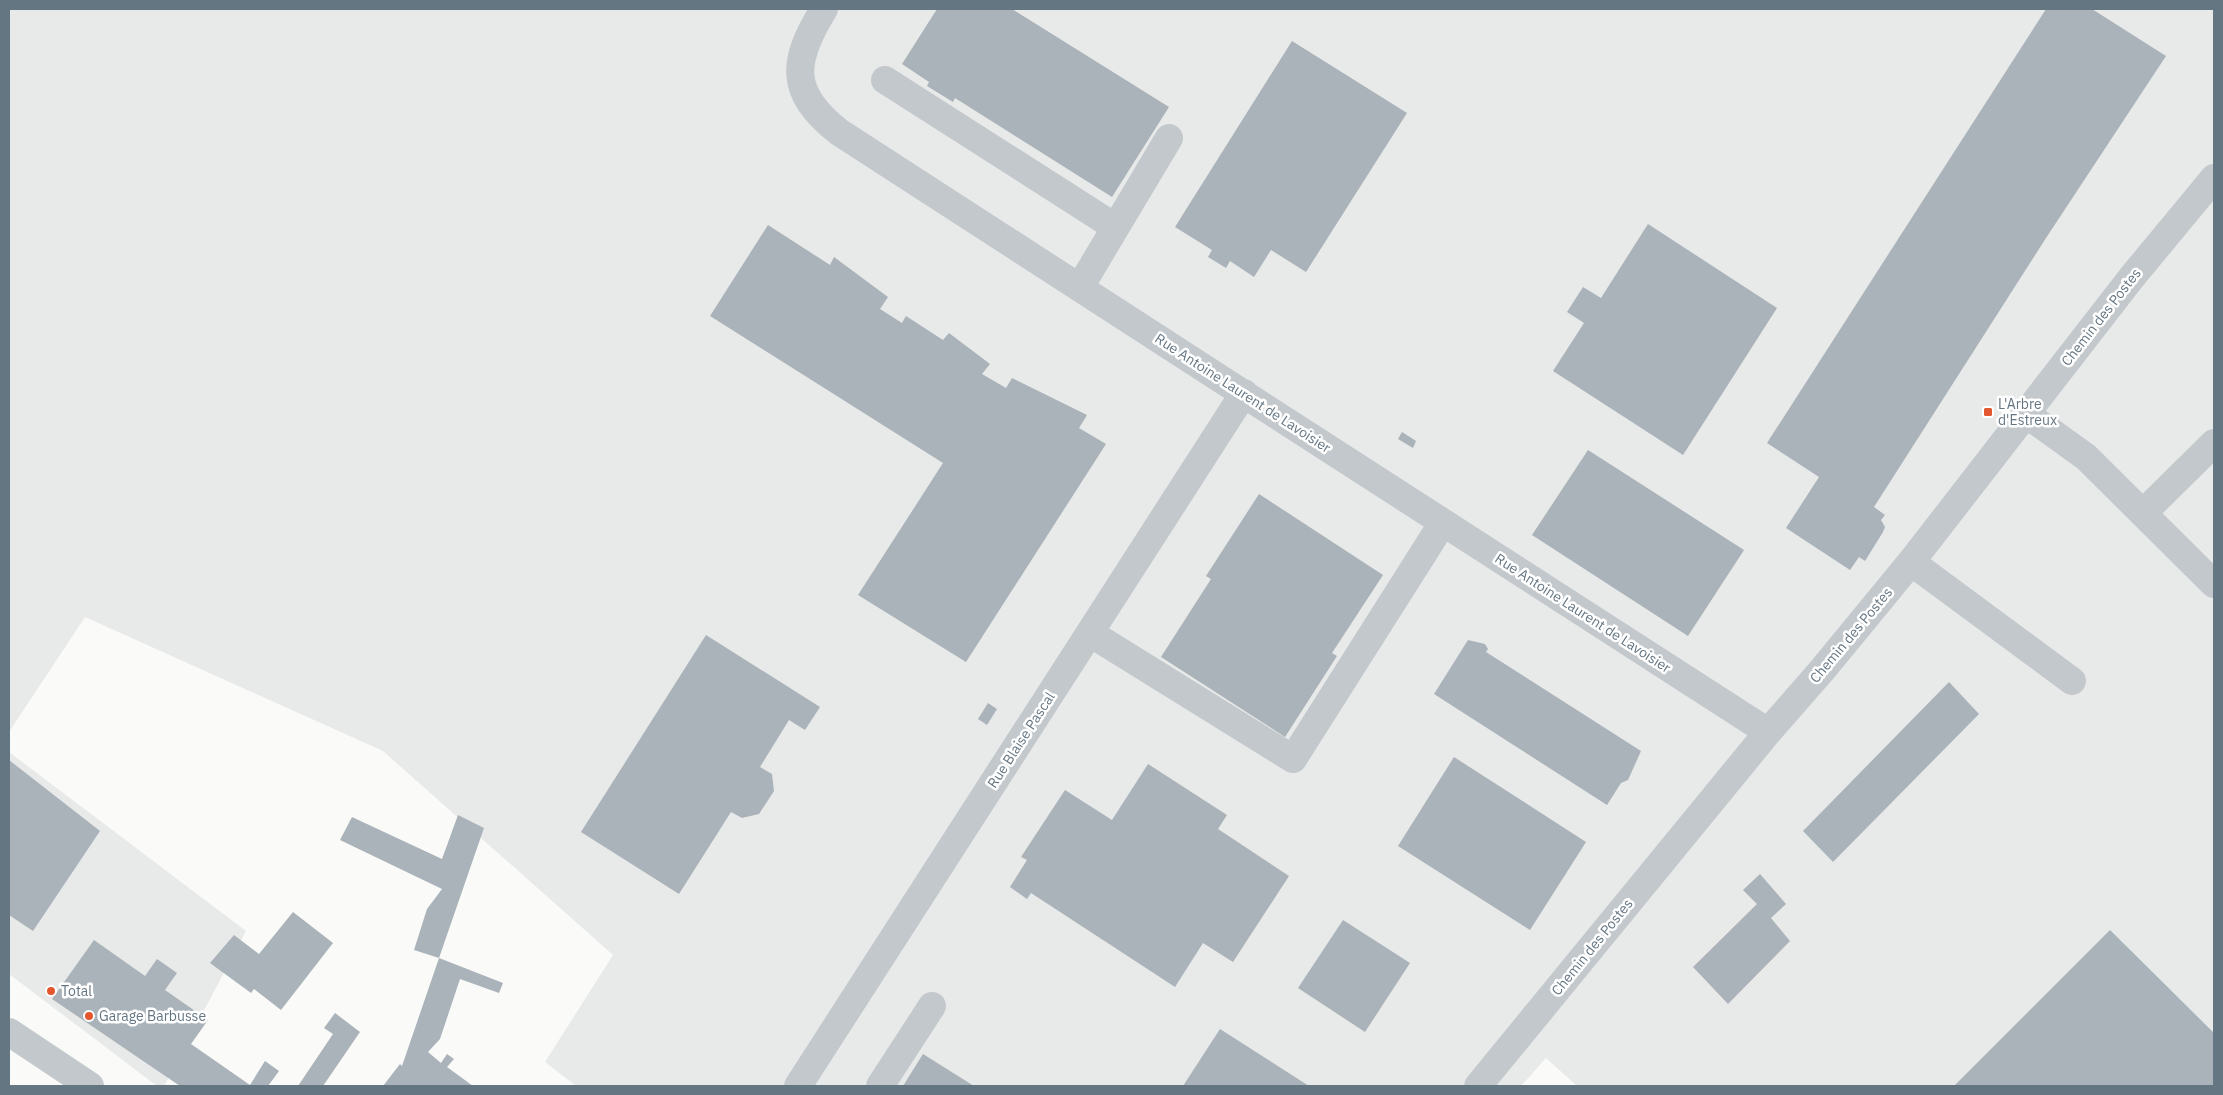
<svg xmlns="http://www.w3.org/2000/svg" width="2223" height="1095" font-family="'IBM Plex Sans',sans-serif">
  <style>
    .built { fill: #e8e9e9 }
    .building { fill: #aab3b9 }
    .lines { fill: none; stroke-linecap: round; stroke-linejoin: round }
    .minor { stroke: #c3c8cc; stroke-width: 28 }
    .poi-dot { fill: #e4572e; stroke: #fff; stroke-width: 2 }
    .labels { text-anchor: middle; stroke-width: 5; stroke-linejoin: round; paint-order: stroke }
    .street-label { font-size: 14px; fill: #657683; stroke: #fff }
    .poi-label { font-size: 14px; fill: #657683; stroke: #fff; text-anchor: start }
  </style>
  <rect width="100%" height="100%" fill="#fafaf8"/>
  <!-- built -->
  <path class="built" d="M 9,9 L 2214,9 L 2214,1086 L 1577,1086 L 1546,1058 L 1521,1086 L 576,1086 L 545,1062 L 613,955 L 383,751 L 85,617 L 9,732 Z
    M 9,752 L 246,931 L 164,1086 L 157,1086 L 9,974 Z"/>
  <!-- building -->
  <path class="building" d="M 937,9 L 1012,9 L 1169,107 L 1112,197 L 955,98 L 953,102 L 927,86 L 929,82 L 902,64 Z
    M 2046,9 L 2092,9 L 2166,56 L 2046,238 L 1874,507 L 1885,515 L 1881,520 L 1885,527 L 1883,532 L 1865,561 L 1859,557 L 1850,570 L 1786,528 L 1819,477 L 1767,443 Z
    M 1292,41 L 1407,113 L 1306,272 L 1271,250 L 1254,277 L 1230,261 L 1226,268 L 1208,257 L 1212,250 L 1175,227 Z
    M 1648,224 L 1777,308 L 1683,455 L 1553,371 L 1584,323 L 1567,312 L 1583,287 L 1601,298 Z
    M 768,225 L 830,265 L 834,257 L 888,297 L 880,309 L 902,323 L 906,316 L 943,340 L 949,333 L 990,364 L 982,374 L 1006,388 L 1012,378 L 1087,415 L 1079,428 L 1106,444 L 966,662 L 858,595 L 943,463 L 710,316 Z
    M 1402,432 L 1416,441 L 1413,448 L 1398,439 Z
    M 1588,450 L 1744,550 L 1688,636 L 1532,535 Z
    M 1259,494 L 1383,575 L 1332,653 L 1337,656 L 1285,737 L 1161,657 L 1211,579 L 1206,576 Z
    M 706,635 L 820,707 L 805,730 L 789,720 L 760,767 L 772,774 L 774,791 L 759,814 L 742,818 L 731,812 L 679,894 L 581,832 Z
    M 1468,640 L 1485,644 L 1488,649 L 1486,652 L 1641,751 L 1628,780 L 1621,783 L 1607,805 L 1434,694 Z
    M 1949,682 L 1979,714 L 1833,862 L 1803,831 Z
    M 988,703 L 997,709 L 987,725 L 978,719 Z
    M 1454,757 L 1586,842 L 1530,930 L 1398,846 Z
    M 9,760 L 100,831 L 33,931 L 9,915 Z
    M 1148,764 L 1227,815 L 1218,829 L 1289,876 L 1233,962 L 1203,943 L 1175,987 L 1031,893 L 1027,899 L 1010,887 L 1027,860 L 1021,857 L 1065,790 L 1112,820 Z
    M 458,815 L 484,828 L 439,958 L 414,950 L 427,909 L 442,889 L 340,840 L 352,817 L 442,859 Z
    M 1760,874 L 1786,904 L 1771,918 L 1790,941 L 1728,1004 L 1693,967 L 1757,904 L 1743,890 Z
    M 293,912 L 333,943 L 281,1010 L 254,989 L 251,993 L 210,963 L 234,935 L 259,954 Z
    M 1343,920 L 1410,963 L 1365,1032 L 1298,988 Z
    M 2110,930 L 2214,1033 L 2214,1086 L 1954,1086 Z
    M 94,940 L 145,976 L 157,959 L 177,973 L 165,990 L 208,1020 L 191,1044 L 250,1085 L 265,1061 L 279,1071 L 268,1086 L 180,1086 L 52,999 Z
    M 439,958 L 503,983 L 499,993 L 460,979 L 440,1039 L 428,1052 L 441,1063 L 447,1054 L 454,1059 L 447,1067 L 473,1086 L 383,1086 L 400,1064 L 402,1066 Z
    M 335,1013 L 360,1032 L 323,1086 L 298,1086 L 333,1034 L 324,1028 Z
    M 1220,1029 L 1309,1086 L 1183,1086 Z
    M 923,1054 L 974,1086 L 903,1086 Z"/>
  <g class="lines">
    <!-- minor -->
    <path class="minor" d="M 824,9 C 792,61 788,92 839,132 C 1149,332 1457,533 1768,732
      M 885,80 L 1115,227
      M 1080,287 L 1169,138
      M 2026,414 L 2086,457 L 2214,584
      M 2143,513 L 2214,443
      M 1911,562 L 2072,681
      M 1090,633 L 1293,759 L 1442,524
      M 9,1032 L 90,1086
      M 798,1086 L 1244,393
      M 880,1086 L 932,1006
      M 1478,1086 L 1768,732 L 1823,669 L 1911,562 L 2132,277 L 2214,178"/>
  </g>
  <!-- markers -->
  <g class="poi-dot">
    <rect x="1983" y="407" width="10" height="10" rx="2.5"/>
    <circle cx="51" cy="991" r="5"/>
    <circle cx="89" cy="1016" r="5"/>
  </g>
  <g class="labels">
    <!-- street labels -->
    <g class="street-label">
      <text transform="translate(2101 317) rotate(-52)" y="5">Chemin des Postes</text>
      <text transform="translate(1243 393) rotate(33)" y="5">Rue Antoine Laurent de Lavoisier</text>
      <text transform="translate(1583 613) rotate(33)" y="5">Rue Antoine Laurent de Lavoisier</text>
      <text transform="translate(1851 635) rotate(-50)" y="5">Chemin des Postes</text>
      <text transform="translate(1021 740) rotate(-57)" y="5">Rue Blaise Pascal</text>
      <text transform="translate(1592 947) rotate(-51)" y="5">Chemin des Postes</text>
    </g>
    <!-- poi labels -->
    <g class="poi-label">
      <text x="1998" y="409">L'Arbre<tspan x="1998" dy="16">d'Estreux</tspan></text>
      <text x="61" y="996">Total</text>
      <text x="99" y="1021">Garage Barbusse</text>
    </g>
  </g>
  <!-- border -->
  <rect width="2223" height="1095" fill="none" stroke="#657683" stroke-width="20"/>
</svg>
